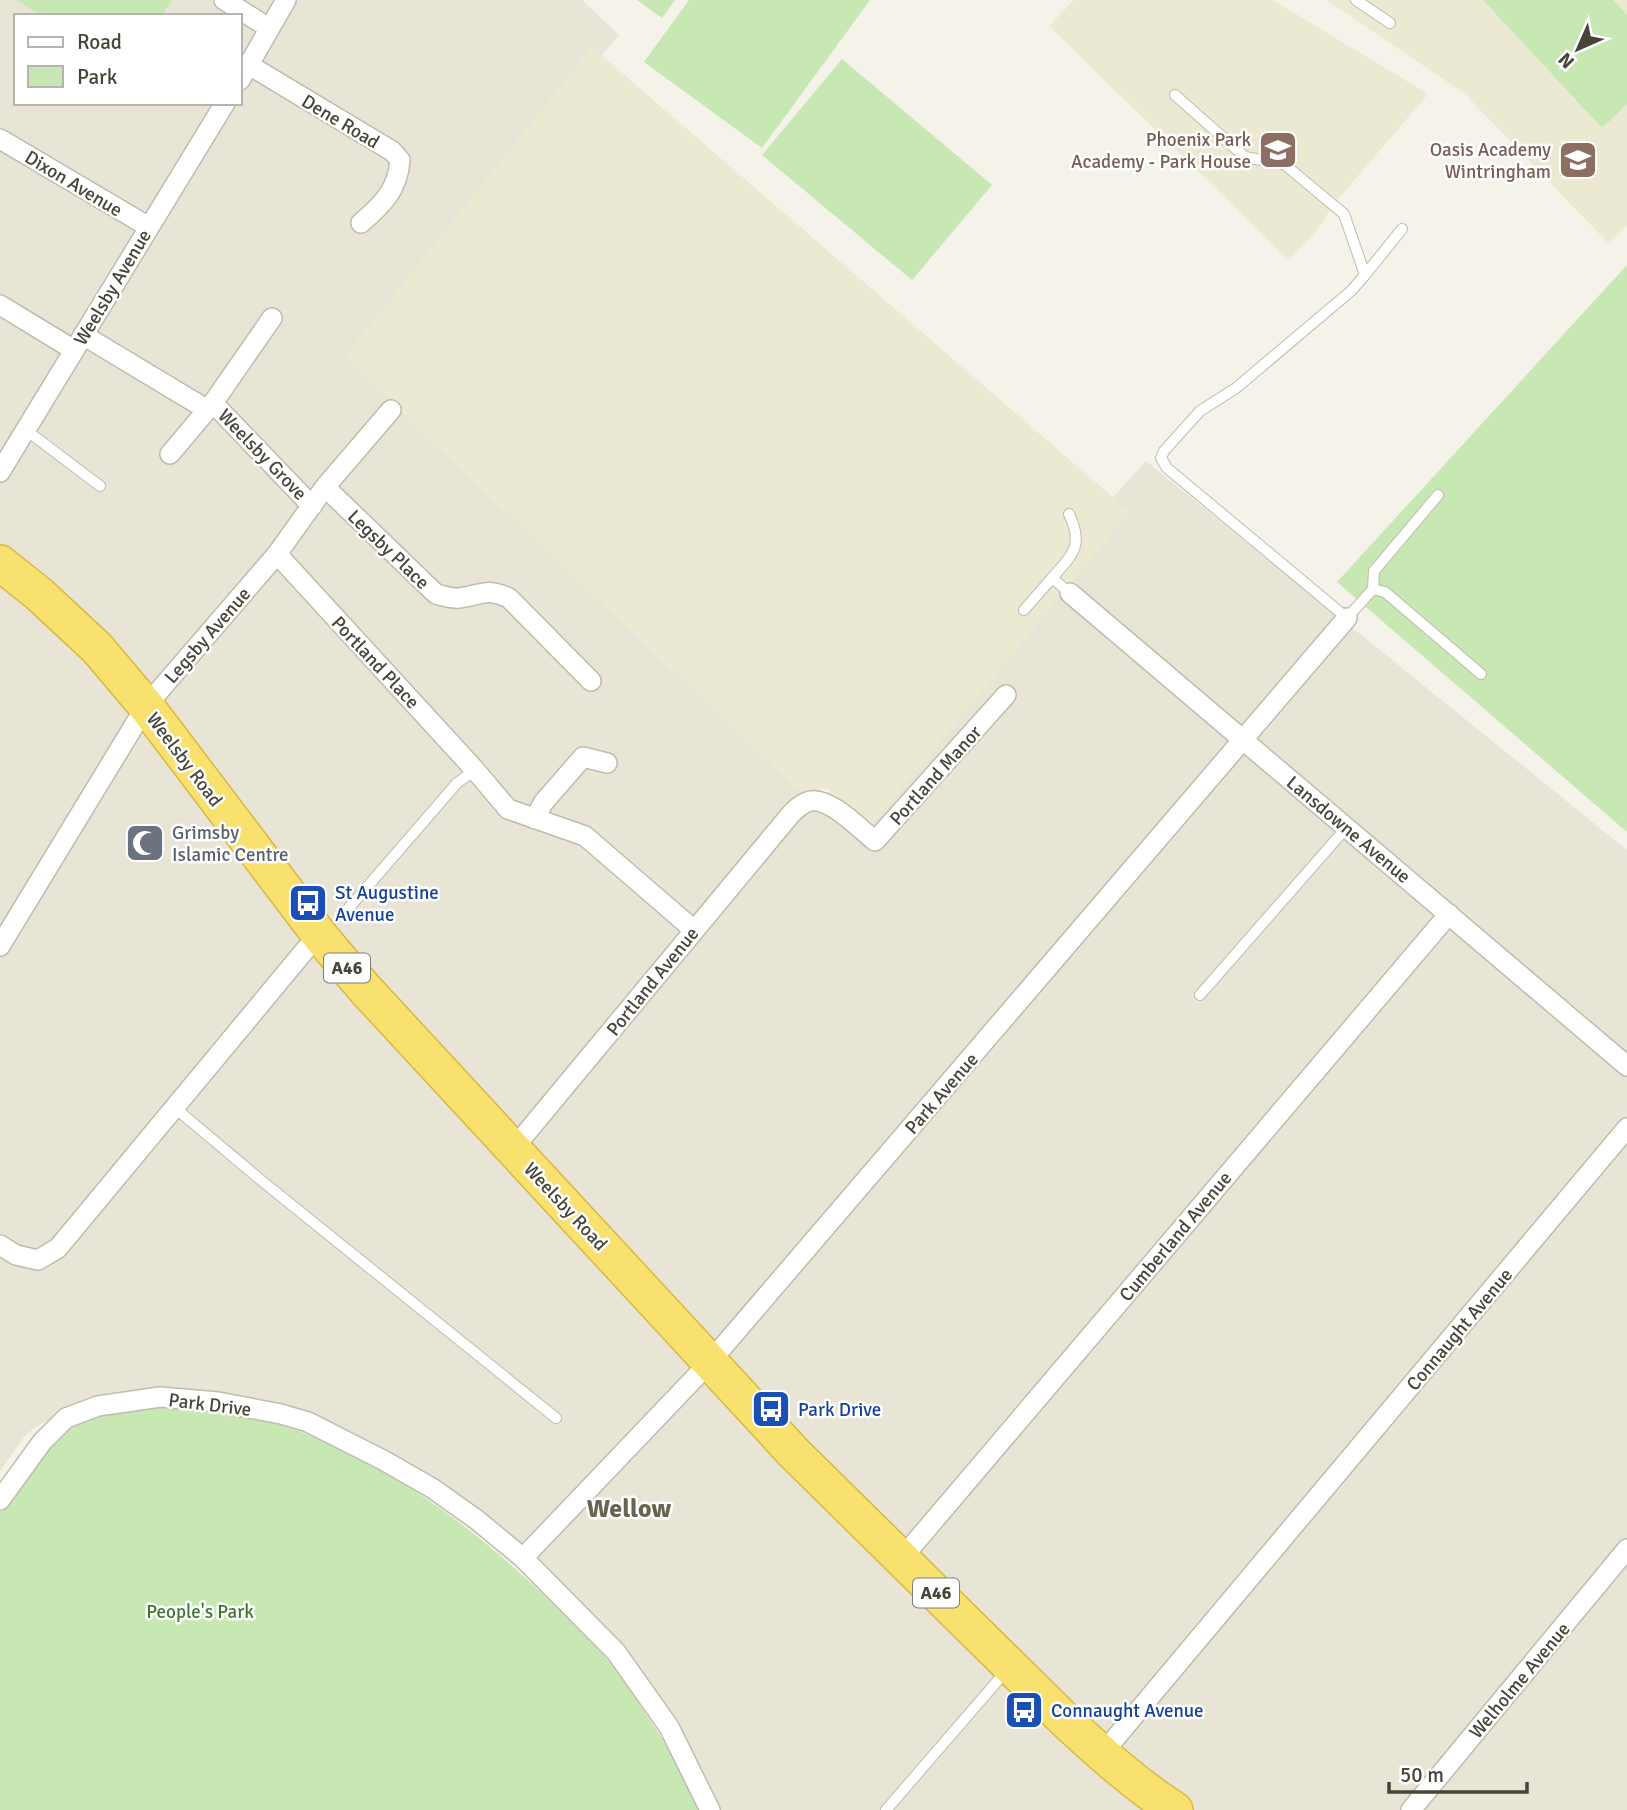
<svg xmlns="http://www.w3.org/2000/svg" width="1627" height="1810" font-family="Signika,sans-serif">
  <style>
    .residential { fill: #e8e5d7; fill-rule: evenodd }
    .education { fill: #ece9d3 }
    .green { fill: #c7e7b3 }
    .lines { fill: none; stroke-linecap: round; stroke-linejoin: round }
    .lane-casing { stroke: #bfbcac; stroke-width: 12 }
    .street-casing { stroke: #bfbcac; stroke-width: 22 }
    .highway-casing { stroke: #d8b83e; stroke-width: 38 }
    .lane { stroke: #fff; stroke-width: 10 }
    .street { stroke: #fff; stroke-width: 19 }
    .highway { stroke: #f9e16f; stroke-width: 35 }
    .labels { text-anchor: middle; stroke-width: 5; stroke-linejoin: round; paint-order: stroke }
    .shield { fill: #fff; stroke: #7e7c74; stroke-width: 2 }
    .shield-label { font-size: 18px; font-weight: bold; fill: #474438 }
    .street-label { font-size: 19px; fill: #474438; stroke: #fff }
    .education-label { font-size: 19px; fill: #785e54; stroke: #fff; text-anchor: end }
    .worship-label { font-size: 19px; fill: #5b616d; stroke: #fff; text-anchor: start }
    .transit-label { font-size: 19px; fill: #164399; stroke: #fff; text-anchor: start }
    .park-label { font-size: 19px; fill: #3d782c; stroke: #fff }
    .district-label { font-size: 26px; font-weight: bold; fill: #6a634f; stroke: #fff }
  </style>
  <rect width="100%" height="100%" fill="#f4f2e9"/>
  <!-- residential -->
  <path class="residential" d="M 0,0 L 582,0 L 619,35 L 345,358 L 836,804 L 1146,461 L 1627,850 L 1627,1810 L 720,1810 L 701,1767 L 670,1713 L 481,1514 L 284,1406 L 88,1406 L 53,1417 L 33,1429 L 24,1437 L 0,1471 ZM 16,16 L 240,16 L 240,103 L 16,103 Z"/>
  <!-- education -->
  <path class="education" d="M 1074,0 L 1273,0 L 1428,94 L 1333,205 L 1318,229 L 1289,260 L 1049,26 Z
    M 1327,0 L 1627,0 L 1627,226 L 1609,244 L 1465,94 Z
    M 592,47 L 1130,512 L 872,824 L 827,789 L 798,790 L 344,358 Z"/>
  <!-- green -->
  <path class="green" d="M 16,0 L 172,0 L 162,16 L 42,16 Z
    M 637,0 L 675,0 L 662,18 Z
    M 689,0 L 870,0 L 762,148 L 644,62 Z
    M 1483,0 L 1613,0 L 1627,15 L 1627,104 L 1602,128 Z
    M 842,59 L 992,185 L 912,280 L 762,155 Z
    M 1627,265 L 1627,832 L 1337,582 Z
    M 154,1407 C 209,1409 263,1416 314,1437 C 403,1474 480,1534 549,1600 C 572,1622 595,1644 615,1669 C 626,1683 635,1698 645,1713 C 666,1743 686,1775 699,1810 L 0,1810 L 0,1507 L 65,1429 L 97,1416 Z"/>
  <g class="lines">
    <!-- lane casing -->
    <g class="lane-casing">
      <path id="lane" d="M 1356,0 L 1390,23
        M 1175,95 L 1245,157 L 1284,164 L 1344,214 L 1365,275 L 1351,291 L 1236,388 L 1200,411 L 1164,451 L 1161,458 L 1167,468 L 1347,618 L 1373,589 L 1374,571 L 1438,495
        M 1365,275 L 1402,229
        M 26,430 L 100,486
        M 1052,578 C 1073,554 1084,546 1069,514
        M 1373,589 L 1385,592 L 1481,674
        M 1024,610 L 1052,578 L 1070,593
        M 348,909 L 457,783 L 475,770
        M 1200,995 L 1347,827
        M 174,1107 L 262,1181 L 556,1418
        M 886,1810 L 1007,1670"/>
    </g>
    <!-- street casing -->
    <g class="street-casing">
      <path id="street" d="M 224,0 L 269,28
        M 249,65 L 392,151 L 400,160 C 398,190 382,205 361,223
        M 240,80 L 286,0
        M 0,139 L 149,227
        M 0,305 L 74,350
        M 83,335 L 206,409
        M 213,403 L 312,506
        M 170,454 L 213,403 L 272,318
        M 0,472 L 225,103
        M 325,487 L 436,594 C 443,596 452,599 459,598 C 482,595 486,587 509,598 L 591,681
        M 277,554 L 475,770 L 508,809 L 585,836 L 694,930
        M 1070,593 L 1627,1066
        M 535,819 L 543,803 L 583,757 L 607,763
        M 0,946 L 146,706 L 277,554 L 325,487 L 391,410
        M 513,1149 L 791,814 C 796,809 802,803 810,801 C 830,797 860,829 875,841 L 1006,695
        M 0,1245 L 16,1255 L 38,1260 L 58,1248 L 306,949 L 321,937
        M 0,1500 L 42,1442 L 66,1418 L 98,1406 L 160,1397 L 218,1402 L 281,1414 L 308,1422 L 383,1460 L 432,1488 L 477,1520 L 523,1558 L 616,1652 L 669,1727 L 710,1810
        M 523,1558 L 709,1363 L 1347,618
        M 902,1558 L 1449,914
        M 1102,1754 L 1627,1128
        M 1411,1810 L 1627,1549"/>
    </g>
    <!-- highway casing -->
    <g class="highway-casing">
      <path id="highway" d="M 0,563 L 39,594 L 97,648 L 146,706 L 321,937 L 365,989 L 794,1453 L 1068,1723 C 1102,1754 1136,1785 1175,1810"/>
    </g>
    <!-- lane -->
    <use href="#lane" class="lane"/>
    <!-- street -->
    <use href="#street" class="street"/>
    <!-- highway -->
    <use href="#highway" class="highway"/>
  </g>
  <!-- icons -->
  <defs>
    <g id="school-square" transform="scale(2.0125)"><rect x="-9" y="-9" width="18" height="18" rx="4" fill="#8d6e63" stroke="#fff"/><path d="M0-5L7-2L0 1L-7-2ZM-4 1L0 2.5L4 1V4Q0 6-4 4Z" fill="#fff"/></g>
    <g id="mosque-square" transform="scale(2.0125)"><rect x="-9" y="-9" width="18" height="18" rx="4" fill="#6b7280" stroke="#fff"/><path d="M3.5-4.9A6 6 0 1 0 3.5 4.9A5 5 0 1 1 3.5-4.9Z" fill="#fff"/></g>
    <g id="bus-square" transform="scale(2.0125)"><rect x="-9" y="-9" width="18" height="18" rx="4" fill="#1a4fb4" stroke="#fff"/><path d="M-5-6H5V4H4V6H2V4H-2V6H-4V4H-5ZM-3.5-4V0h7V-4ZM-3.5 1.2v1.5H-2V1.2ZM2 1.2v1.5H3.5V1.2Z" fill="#fff"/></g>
  </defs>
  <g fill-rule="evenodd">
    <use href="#school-square" x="1278" y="150"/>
    <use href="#school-square" x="1578" y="160"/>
    <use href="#mosque-square" x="145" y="843"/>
    <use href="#bus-square" x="308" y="903"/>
    <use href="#bus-square" x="771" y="1409"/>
    <use href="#bus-square" x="1024" y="1710"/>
  </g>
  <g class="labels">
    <!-- shield labels -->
    <g class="shield">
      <rect x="324" y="953.5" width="46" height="29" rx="5"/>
      <rect x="913" y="1578.5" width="46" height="29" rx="5"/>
    </g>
    <g class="shield-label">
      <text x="347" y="974">A46</text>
      <text x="936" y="1599">A46</text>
    </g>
    <!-- street labels -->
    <g class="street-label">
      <text transform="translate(341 121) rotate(31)" y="7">Dene Road</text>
      <text transform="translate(74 183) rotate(31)" y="7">Dixon Avenue</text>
      <text transform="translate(112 287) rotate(-59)" y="7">Weelsby Avenue</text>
      <text transform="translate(263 454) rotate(46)" y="7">Weelsby Grove</text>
      <text transform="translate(389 549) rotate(44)" y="7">Legsby Place</text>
      <text transform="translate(207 635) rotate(-49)" y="7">Legsby Avenue</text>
      <text transform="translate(376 662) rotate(47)" y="7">Portland Place</text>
      <text transform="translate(185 759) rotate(53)" y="7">Weelsby Road</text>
      <text transform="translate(935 775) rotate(-48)" y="7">Portland Manor</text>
      <text transform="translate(1349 829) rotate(40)" y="7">Lansdowne Avenue</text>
      <text transform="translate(652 981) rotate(-51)" y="7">Portland Avenue</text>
      <text transform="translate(941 1093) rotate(-49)" y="7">Park Avenue</text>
      <text transform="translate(566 1206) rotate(47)" y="7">Weelsby Road</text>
      <text transform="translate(1175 1236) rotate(-50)" y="7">Cumberland Avenue</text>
      <text transform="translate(1459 1329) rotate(-50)" y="7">Connaught Avenue</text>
      <text transform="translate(210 1404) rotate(7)" y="7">Park Drive</text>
      <text transform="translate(1519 1680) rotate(-50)" y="7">Welholme Avenue</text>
    </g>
    <!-- education labels -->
    <g class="education-label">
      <text x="1251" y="146">Phoenix Park<tspan x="1251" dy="22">Academy - Park House</tspan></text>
      <text x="1551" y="156">Oasis Academy<tspan x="1551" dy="22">Wintringham</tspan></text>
    </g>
    <!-- worship labels -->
    <g class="worship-label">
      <text x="172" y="839">Grimsby<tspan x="172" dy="22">Islamic Centre</tspan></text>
    </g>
    <!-- transit labels -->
    <g class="transit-label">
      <text x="335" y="899">St Augustine<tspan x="335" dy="22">Avenue</tspan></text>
      <text x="798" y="1416">Park Drive</text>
      <text x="1051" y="1717">Connaught Avenue</text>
    </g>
    <!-- park labels -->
    <g class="park-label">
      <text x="200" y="1618">People's Park</text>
    </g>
    <!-- district labels -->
    <g class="district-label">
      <text x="629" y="1517">Wellow</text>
    </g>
  </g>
  <!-- legend -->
  <rect x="14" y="14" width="228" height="91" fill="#ffffff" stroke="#b5b4af" stroke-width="2"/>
  <rect x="28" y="37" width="35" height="10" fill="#ffffff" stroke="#b5b4af" stroke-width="2"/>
  <text x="77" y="49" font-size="21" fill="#474438">Road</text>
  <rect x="28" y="66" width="35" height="21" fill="#c7e7b3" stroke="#b5b4af" stroke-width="2"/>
  <text x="77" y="84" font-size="21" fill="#474438">Park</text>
  <!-- north arrow -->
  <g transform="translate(1578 49) rotate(225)" stroke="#ffffff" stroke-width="5" paint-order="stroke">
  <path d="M0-5L12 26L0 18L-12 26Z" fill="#474438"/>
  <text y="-10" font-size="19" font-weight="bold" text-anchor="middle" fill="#474438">N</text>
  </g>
  <!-- scale -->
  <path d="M1389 1782v10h138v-10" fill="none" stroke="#474438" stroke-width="3.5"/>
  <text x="1400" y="1782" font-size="21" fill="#474438" stroke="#ffffff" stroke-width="5" paint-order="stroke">50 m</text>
</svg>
